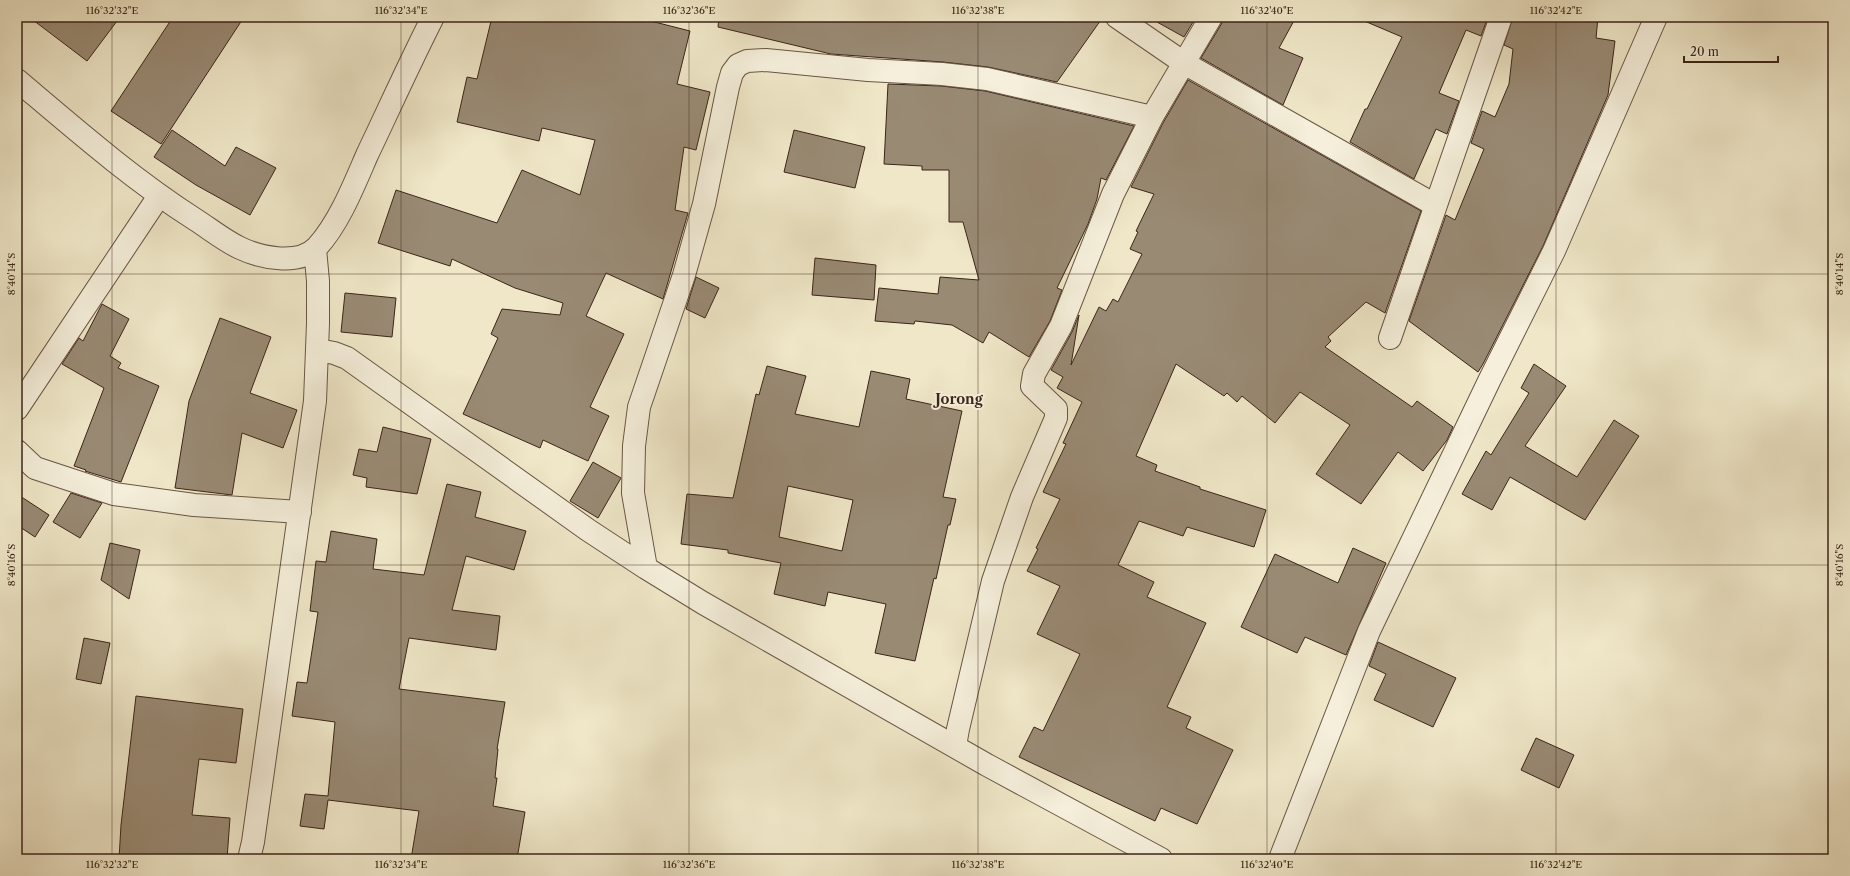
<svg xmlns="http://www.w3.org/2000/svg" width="1850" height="876" font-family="'Libre Caslon Text',serif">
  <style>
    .building { fill: #998a74; stroke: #3c2518; fill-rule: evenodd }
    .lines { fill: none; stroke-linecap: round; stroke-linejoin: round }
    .minor-casing { stroke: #695644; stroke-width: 24 }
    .minor { stroke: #f5efdb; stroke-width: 22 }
    .ticks { fill: none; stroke: #3c2518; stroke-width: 1; stroke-opacity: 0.45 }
    .labels { text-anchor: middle; stroke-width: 4; stroke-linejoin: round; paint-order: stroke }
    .quarter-label { font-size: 14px; font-weight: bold; fill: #3c2518; stroke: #f5efdb }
    .neatline { fill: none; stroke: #3c2518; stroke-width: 1.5 }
    .ticks-label { font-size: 10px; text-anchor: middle; fill: #3c2518 }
  </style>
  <rect width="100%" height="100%" fill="#efe7c8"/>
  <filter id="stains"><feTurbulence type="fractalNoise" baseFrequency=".005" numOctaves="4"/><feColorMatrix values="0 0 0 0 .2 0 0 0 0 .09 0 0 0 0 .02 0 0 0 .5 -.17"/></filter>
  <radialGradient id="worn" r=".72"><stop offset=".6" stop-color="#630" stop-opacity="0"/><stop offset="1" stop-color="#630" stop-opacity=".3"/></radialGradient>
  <!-- building -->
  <path class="building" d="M 29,17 L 120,17 L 87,61 Z
    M 173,17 L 244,17 L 161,144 L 111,111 Z
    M 492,17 L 635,17 L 690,31 L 677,84 L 710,92 L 696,150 L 684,147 L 675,210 L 688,213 L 663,299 L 606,273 L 586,316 L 624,334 L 590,407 L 609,416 L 588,461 L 543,440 L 540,448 L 463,414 L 498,338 L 491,334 L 502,309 L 560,315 L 563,303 L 515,288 L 452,259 L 450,266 L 378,243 L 396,190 L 497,223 L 522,170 L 580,195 L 595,140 L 542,128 L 539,141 L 457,122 L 467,77 L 477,79 Z
    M 719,17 L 1103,17 L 1057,82 L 988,67 L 943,62 L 831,54 L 718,27 Z
    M 1148,17 L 1196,17 L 1184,37 Z
    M 1223,17 L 1296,17 L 1279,48 L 1303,58 L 1283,105 L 1201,58 L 1222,23 Z
    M 1355,17 L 1488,17 L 1481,36 L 1466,30 L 1439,93 L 1459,101 L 1447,134 L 1436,129 L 1414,179 L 1350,142 L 1365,109 L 1367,109 L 1402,37 Z
    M 1513,17 L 1598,17 L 1596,38 L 1615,41 L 1608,95 L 1543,246 L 1483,364 L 1478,372 L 1409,321 L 1446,215 L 1455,220 L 1484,149 L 1471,143 L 1482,111 L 1495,117 L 1509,84 L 1513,49 L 1504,45 Z
    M 1188,80 L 1421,211 L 1385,313 L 1366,302 L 1328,337 L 1331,341 L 1325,347 L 1412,407 L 1417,401 L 1453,427 L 1447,440 L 1423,471 L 1398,452 L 1361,504 L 1316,474 L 1350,425 L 1300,392 L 1275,423 L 1242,396 L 1237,402 L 1227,393 L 1224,396 L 1176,364 L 1136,456 L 1157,465 L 1155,471 L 1200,487 L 1200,489 L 1266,510 L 1254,547 L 1187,527 L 1183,536 L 1139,521 L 1118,565 L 1154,582 L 1147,597 L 1206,623 L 1167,707 L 1191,717 L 1186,728 L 1233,750 L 1197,824 L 1161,808 L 1155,821 L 1019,757 L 1034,727 L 1043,731 L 1080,654 L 1037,634 L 1060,586 L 1027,571 L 1038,549 L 1036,548 L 1060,499 L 1043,492 L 1066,444 L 1063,443 L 1082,402 L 1057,388 L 1063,377 L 1051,370 L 1072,332 L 1079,315 L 1071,365 L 1099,307 L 1106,311 L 1113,299 L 1118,302 L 1142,254 L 1130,249 L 1138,232 L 1136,231 L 1154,194 L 1131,187 L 1163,123 Z
    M 888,84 L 941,86 L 985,91 L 1134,126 L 1106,180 L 1101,178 L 1097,199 L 1088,224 L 1057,288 L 1062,290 L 1050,321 L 1029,357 L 989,332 L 983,343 L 952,325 L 915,321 L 914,324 L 875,321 L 879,288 L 938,294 L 940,277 L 979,280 L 963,222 L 949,222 L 949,170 L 922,170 L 922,166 L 884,164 Z
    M 172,130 L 225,166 L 236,147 L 276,168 L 250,215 L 196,185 L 154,157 Z
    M 794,130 L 865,147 L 855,188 L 784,172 Z
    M 815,258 L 876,265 L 874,300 L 812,295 Z
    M 696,277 L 719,288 L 705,318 L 686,309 Z
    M 345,293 L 396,298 L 392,337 L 341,332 Z
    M 102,304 L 129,319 L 110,356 L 121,363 L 118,368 L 159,386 L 121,482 L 85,471 L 86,470 L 74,466 L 104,388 L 62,364 L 79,338 L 83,341 Z
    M 220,318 L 271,337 L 250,393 L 297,410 L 283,448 L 242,433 L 232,495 L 175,488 L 189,401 Z
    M 1534,364 L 1566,386 L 1525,446 L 1577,477 L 1614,420 L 1639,436 L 1585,520 L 1510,477 L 1492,510 L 1462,494 L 1486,451 L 1491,455 L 1529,393 L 1521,388 Z
    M 767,366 L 806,376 L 795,414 L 859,427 L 871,371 L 910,379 L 906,399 L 962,411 L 943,497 L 956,499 L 950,525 L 948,525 L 936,579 L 934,578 L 915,661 L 875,653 L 886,604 L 828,592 L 825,606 L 774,594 L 781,563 L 728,553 L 728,550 L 681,544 L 687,494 L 733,498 L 756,394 L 759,395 ZM 788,486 L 853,500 L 842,551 L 779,537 Z
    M 383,427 L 431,439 L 417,494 L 366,487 L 367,478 L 353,475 L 359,449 L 377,452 Z
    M 593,462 L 621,478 L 598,518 L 570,501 Z
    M 447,484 L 481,492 L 475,517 L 526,531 L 514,570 L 466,556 L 452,610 L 500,616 L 496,650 L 409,638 L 399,689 L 505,702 L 497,749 L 498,749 L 495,778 L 497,778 L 493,806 L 525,812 L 517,859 L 411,859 L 419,811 L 328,800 L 324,829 L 300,826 L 305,794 L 328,796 L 335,722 L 292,716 L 297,682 L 307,683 L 318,612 L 310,611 L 316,561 L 326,562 L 331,531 L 377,539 L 373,569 L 424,575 Z
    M 71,493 L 102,503 L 80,538 L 53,522 Z
    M 17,494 L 49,515 L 35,537 L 17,525 Z
    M 110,543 L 140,550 L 129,599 L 101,580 Z
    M 1353,548 L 1386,563 L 1346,655 L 1305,637 L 1297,653 L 1241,627 L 1275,554 L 1338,583 Z
    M 84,638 L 110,643 L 101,684 L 76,679 Z
    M 1378,642 L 1456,678 L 1433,727 L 1374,700 L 1386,674 L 1369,666 Z
    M 136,696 L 243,709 L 236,763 L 199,759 L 192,815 L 230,818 L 227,859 L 119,859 L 121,825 Z
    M 1536,738 L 1574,755 L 1559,788 L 1521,770 Z"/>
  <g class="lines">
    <!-- minor casing -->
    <g class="minor-casing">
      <path id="minor" d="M 1117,17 L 1184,63 L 1435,205
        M 17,80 C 75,129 132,179 196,220 C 210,229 225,241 240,248 C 261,258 299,266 317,247 C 339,223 354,185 367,155 C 389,109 410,62 433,17
        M 1390,338 L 1501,17
        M 318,350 L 334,353 L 347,358 L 588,530 L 646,568 L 703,603 L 987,765 L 1161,859
        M 17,409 L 159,196
        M 17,451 L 35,468 L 114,494 L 194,505 L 300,512
        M 646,568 L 633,493 L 634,446 L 639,407 L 684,275 L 704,204 L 728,87 L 732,73 L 738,65 L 747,61 L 766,60 L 868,70 L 942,74 L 987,79 L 1152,117
        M 955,746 L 958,729 L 993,581 L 1022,497 L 1056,418 L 1056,409 L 1032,386 L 1034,374 L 1061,326 L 1113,194 L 1152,117 L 1211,17
        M 249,859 L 253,842 L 315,401 L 318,323 L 318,281 L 315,249
        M 1280,859 L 1369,631 L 1490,379 L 1554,251 L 1656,17"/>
    </g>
    <!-- minor -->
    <use href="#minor" class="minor"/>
  </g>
  <!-- ticks -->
  <path class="ticks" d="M 112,17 L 112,859M 401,17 L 401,859M 689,17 L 689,859M 978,17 L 978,859M 1267,17 L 1267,859M 1556,17 L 1556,859M 17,274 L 1833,274M 17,565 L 1833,565M 17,855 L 1833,855"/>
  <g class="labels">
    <!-- quarter labels -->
    <g class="quarter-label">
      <text x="959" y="404">Jorong</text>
    </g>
  </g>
  <!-- margin -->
  <rect width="1850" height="876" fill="none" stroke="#efe7c8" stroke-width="44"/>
  <!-- scale -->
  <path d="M1684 56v6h94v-6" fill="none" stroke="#3c2518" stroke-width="2"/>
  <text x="1690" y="56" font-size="12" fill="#3c2518" stroke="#f5efdb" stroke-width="3" paint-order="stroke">20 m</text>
  <rect x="22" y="22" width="1806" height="832" class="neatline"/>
  <g class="ticks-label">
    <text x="112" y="14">116°32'32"E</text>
    <text x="401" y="14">116°32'34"E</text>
    <text x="689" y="14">116°32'36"E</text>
    <text x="978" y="14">116°32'38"E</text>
    <text x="1267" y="14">116°32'40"E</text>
    <text x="1556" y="14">116°32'42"E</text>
    <text transform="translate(11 274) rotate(-90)" y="4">8°40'14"S</text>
    <text transform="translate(1839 274) rotate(-90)" y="4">8°40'14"S</text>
    <text transform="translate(11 565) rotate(-90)" y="4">8°40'16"S</text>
    <text transform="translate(1839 565) rotate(-90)" y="4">8°40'16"S</text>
    <text x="112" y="868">116°32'32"E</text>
    <text x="401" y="868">116°32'34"E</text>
    <text x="689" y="868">116°32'36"E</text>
    <text x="978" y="868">116°32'38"E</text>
    <text x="1267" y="868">116°32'40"E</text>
    <text x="1556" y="868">116°32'42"E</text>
  </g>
  <rect width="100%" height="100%" filter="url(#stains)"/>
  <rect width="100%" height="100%" fill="url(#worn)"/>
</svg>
